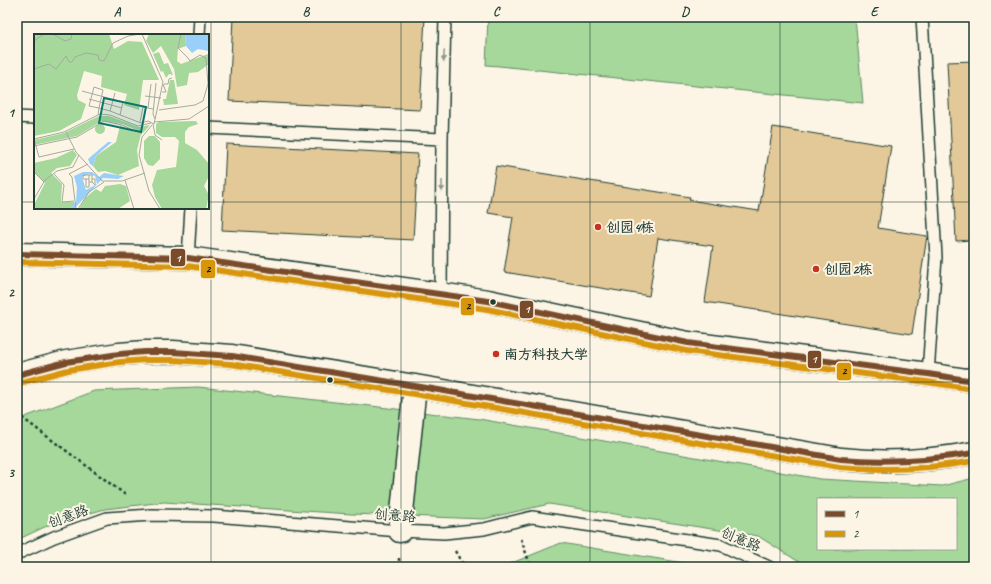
<svg xmlns="http://www.w3.org/2000/svg" width="991" height="584" font-family="Caveat,'LXGW WenKai TC',sans-serif">
  <style>
    .green { fill: #a5d89a; stroke: #628a67; fill-rule: evenodd }
    .building { fill: #e3c898; stroke: #1f3d34 }
    .lines { fill: none; stroke-linecap: round; stroke-linejoin: round }
    .lane-casing { stroke: #1f3d34; stroke-width: 14 }
    .street-casing { stroke: #1f3d34; stroke-width: 25 }
    .path { stroke: #1f3d34; stroke-width: 2.5; stroke-dasharray: 3 3; stroke-linecap: butt }
    .lane { stroke: #fcf5e5; stroke-width: 11 }
    .street { stroke: #fcf5e5; stroke-width: 22 }
    .bus-1-casing { stroke: #fcf5e5; stroke-width: 9 }
    .bus-2-casing { stroke: #fcf5e5; stroke-width: 9 }
    .bus-1 { stroke: #7a4b2a; stroke-width: 6 }
    .bus-2 { stroke: #d79608; stroke-width: 6 }
    .oneway { fill: #8e998c }
    .grid { fill: none; stroke: #1f3d34; stroke-width: 1; stroke-opacity: 0.55 }
    .poi-dot { fill: #c8321e; stroke: #fcf5e5; stroke-width: 1.5 }
    .bus-dot { fill: #1f3d34; stroke: #fcf5e5; stroke-width: 1.5 }
    .labels { text-anchor: middle; stroke-width: 4; stroke-linejoin: round; paint-order: stroke }
    .poi-label { font-size: 14px; font-weight: bold; fill: #1f3d34; stroke: #fcf5e5; text-anchor: start }
    .street-label { font-size: 14px; fill: #1f3d34; stroke: #fcf5e5 }
    .inset-road { fill: none; stroke: #a4ab9e; stroke-width: 1 }
    .view { fill: #0f766e; fill-opacity: 0.15; stroke: #0f766e; stroke-width: 2 }
    .inset-edge { fill: none; stroke: #1f3d34; stroke-width: 2 }
    .line-badge { stroke: #fcf5e5; stroke-width: 1.5 }
    .badge-label { font-size: 11px; text-anchor: middle; font-weight: bold; fill: #fff }
    .pale-badge-label { font-size: 11px; text-anchor: middle; font-weight: bold; fill: #111 }
    .neatline { fill: none; stroke: #1f3d34; stroke-width: 1.5 }
    .grid-label { font-size: 13px; text-anchor: middle; font-weight: bold; fill: #1f3d34 }
  </style>
  <rect width="100%" height="100%" fill="#fcf5e5"/>
  <filter id="ink" filterUnits="userSpaceOnUse"><feTurbulence type="fractalNoise" baseFrequency=".025" numOctaves="2"/><feDisplacementMap in="SourceGraphic" scale="8" xChannelSelector="R" yChannelSelector="G"/><feConvolveMatrix kernelMatrix="1 2 1 2 8 2 1 2 1" color-interpolation-filters="sRGB"/></filter>
  <g filter="url(#ink)">
    <!-- green -->
    <path class="green" d="M 488,17 L 855,17 L 863,103 L 499,66 L 486,65 Z
      M 198,387 L 371,406 L 479,419 L 820,479 L 942,486 L 974,478 L 974,567 L 807,567 L 758,536 L 549,504 L 484,519 L 351,514 L 164,502 L 105,509 L 51,524 L 17,540 L 17,420 L 94,391 ZM 818,499 L 956,499 L 956,549 L 818,549 Z
      M 561,543 L 709,567 L 502,567 Z"/>
    <!-- building -->
    <path class="building" d="M 233,17 L 425,17 L 420,110 L 229,101 Z
      M 974,61 L 974,240 L 956,241 L 947,62 Z
      M 773,127 L 891,146 L 878,228 L 927,236 L 912,334 L 705,302 L 713,246 L 658,238 L 649,296 L 504,272 L 513,217 L 488,213 L 496,166 L 690,197 L 689,200 L 759,211 Z
      M 226,144 L 418,154 L 413,240 L 222,230 Z"/>
    <g class="lines">
      <!-- lane casing -->
      <g class="lane-casing">
        <path id="lane" d="M 922,17 L 936,257 L 928,374
          M 199,35 L 200,17
          M 17,117 L 35,118
          M 208,128 L 442,139
          M 188,258 L 191,208
          M 441,294 L 442,139 L 445,17
          M 17,554 L 54,537 L 107,518 L 151,515 L 214,516 L 400,531 L 444,533 L 484,529 L 532,517 L 721,545 L 769,567"/>
      </g>
      <!-- street casing -->
      <g class="street-casing">
        <path id="street" d="M 17,254 L 188,258 L 488,301 L 688,343 L 928,374 L 967,380 L 974,378
          M 17,375 L 66,362 L 119,354 L 145,352 L 173,352 L 232,356 L 415,386 L 841,459 C 886,464 930,461 974,453
          M 400,531 L 415,386"/>
      </g>
      <!-- path -->
      <path class="path" d="M 17,414 L 127,496
        M 521,539 L 531,567
        M 455,551 L 462,563 L 462,567
        M 399,567 L 399,556"/>
      <!-- lane -->
      <use href="#lane" class="lane"/>
      <!-- street -->
      <use href="#street" class="street"/>
      <!-- bus-1 casing -->
      <g class="bus-1-casing">
        <path id="bus-1" d="M 17,254 L 188,258 L 488,301 L 688,343 L 928,374 L 967,380 L 974,378
          M 17,375 L 66,362 L 119,354 L 145,352 L 173,352 L 232,356 L 415,386 L 841,459 C 886,463 930,460 974,453"/>
      </g>
      <!-- bus-2 casing -->
      <g class="bus-2-casing">
        <path id="bus-2" d="M 17,262 L 187,266 L 487,309 L 687,351 L 927,382 L 967,388 L 974,386
          M 19,383 L 68,370 L 120,362 L 145,360 L 173,360 L 231,364 L 414,394 L 840,467 C 885,471 929,469 974,461"/>
      </g>
      <!-- bus-1 -->
      <use href="#bus-1" class="bus-1"/>
      <!-- bus-2 -->
      <use href="#bus-2" class="bus-2"/>
    </g>
    <!-- one-way arrows -->
    <defs><path id="oneway-solid" d="M-6-.8H1V-3.2L6.5 0L1 3.2V.8H-6Z"/></defs>
    <g class="oneway">
      <use href="#oneway-solid" transform="translate(444 56) rotate(91)"/>
      <use href="#oneway-solid" transform="translate(442 186) rotate(90)"/>
    </g>
  </g>
  <!-- grid -->
  <path class="grid" d="M 211,17 L 211,567M 401,17 L 401,567M 590,17 L 590,567M 780,17 L 780,567M 17,202 L 35,202M 208,202 L 974,202M 17,382 L 974,382"/>
  <!-- markers -->
  <g class="poi-dot">
    <circle cx="598" cy="227" r="4"/>
    <circle cx="816" cy="269" r="4"/>
    <circle cx="496" cy="354" r="4"/>
  </g>
  <g class="bus-dot">
    <circle cx="493" cy="302" r="3.5"/>
    <circle cx="330" cy="380" r="3.5"/>
  </g>
  <g class="labels">
    <!-- poi labels -->
    <g class="poi-label">
      <text x="606" y="232">创园4栋</text>
      <text x="824" y="274">创园2栋</text>
      <text x="504" y="359">南方科技大学</text>
    </g>
    <!-- street labels -->
    <g class="street-label">
      <text transform="translate(395 515) rotate(4)" y="5">创意路</text>
      <text transform="translate(68 516) rotate(-20)" y="5">创意路</text>
      <text transform="translate(741 539) rotate(22)" y="5">创意路</text>
    </g>
  </g>
  <!-- overview -->
  <g transform="translate(34 34)">
    <rect width="175" height="175" fill="#fcf5e5"/>
    <path d="M 0,0 L 75,0 L 80,15 L 94,7 L 108,8 L 125,46 L 109,46 L 105,76 L 90,71 L 93,60 L 67,53 L 68,42 L 50,37 L 43,61 L 44,66 L 52,70 L 47,85 L 25,97 L 0,102 ZM 115,0 L 151,0 L 152,12 L 144,15 L 143,27 L 147,30 L 174,20 L 175,30 L 164,38 L 155,39 L 153,51 L 143,53 L 140,35 L 127,12 L 119,19 L 112,7 ZM 125,18 L 130,30 L 134,29 L 139,41 L 135,40 L 132,44 L 129,37 L 127,38 L 119,20 ZM 136,46 L 140,46 L 144,70 L 130,71 L 129,65 L 132,65 ZM 65,82 L 75,82 L 105,93 L 116,91 L 109,99 L 89,90 L 68,87 L 43,102 L 0,111 L 0,106 L 30,99 ZM 162,87 L 164,90 L 155,93 L 151,98 L 151,109 L 163,116 L 175,130 L 175,142 L 170,152 L 175,161 L 172,175 L 128,175 L 121,163 L 118,151 L 123,136 L 142,133 L 145,107 L 141,103 L 128,103 L 122,99 L 122,90 L 125,88 ZM61 95a5 5 0 1 1 10 0a5 5 0 1 1-10 0ZM 86,92 L 107,100 L 103,116 L 105,132 L 84,141 L 71,137 L 64,138 L 59,132 L 62,122 L 82,108 ZM 115,102 L 121,102 L 126,108 L 126,125 L 119,132 L 114,131 L 110,124 L 110,107 ZM 39,116 L 43,121 L 36,132 L 23,134 L 17,139 L 28,150 L 27,168 L 40,168 L 42,175 L 2,175 L 0,171 L 11,149 L 0,138 L 0,129 L 22,124 ZM 86,150 L 92,152 L 96,167 L 84,175 L 45,175 L 51,164 L 62,155 L 67,158 L 71,152 Z" fill="#a5d89a"/>
    <path d="M 151,0 L 175,0 L 175,17 L 164,15 L 158,19 L 152,12 ZM 74,108 L 78,108 L 62,122 L 59,132 L 56,130 L 54,125 ZM 49,138 L 58,138 L 65,143 L 70,139 L 90,142 L 84,145 L 69,144 L 40,175 L 34,175 L 42,168 L 43,153 L 40,142 ZM 55,140 L 61,142 L 63,150 L 52,156 L 48,143 Z" fill="#9acff9" fill-rule="evenodd"/>
    <path class="inset-road" d="M 19,0 L 31,7 L 37,5 L 38,0M 0,10 L 1,6 L 10,0M 0,35 L 15,30 L 22,35 L 32,22 L 35,28 L 38,28 L 41,23 L 52,19 L 64,21 L 65,26 L 70,27 L 79,9 L 94,2 L 106,0M 130,50 L 134,50 L 135,45 L 138,44M 48,57 L 89,68 L 86,81M 128,58 L 132,58 L 129,50M 111,62 L 127,64M 55,65 L 88,74M 114,74 L 117,50M 125,76 L 161,71 L 169,67 L 174,50 L 172,24 L 166,21 L 156,27 L 154,24 L 144,14 L 147,0M 76,77 L 81,59M 64,81 L 65,74 L 69,56 L 60,53 L 55,72 L 65,74 L 76,77 L 107,89 L 114,87 L 120,90 L 129,48 L 108,0M 121,85 L 119,80 L 122,49M 106,88 L 109,73 L 119,75M 120,88 L 155,85 L 175,72M 119,90 L 121,101 L 128,106M 118,91 L 108,103 L 105,121 L 115,157 L 126,175M 32,98 L 42,118 L 68,147 L 88,147 L 111,139M 0,105 L 30,98 L 66,80 L 76,81 L 104,92 L 117,89M 0,105 L 5,123 L 40,115M 0,112 L 43,103 L 70,87 L 88,91 L 108,100M 0,138 L 10,148M 20,140 L 30,151 L 28,168 L 40,167M 52,145 L 52,153 L 55,153 L 55,148M 55,145 L 49,145 L 49,141 L 58,141 L 58,148 L 55,148 L 55,141M 58,145 L 61,145 L 61,151 L 58,148M 91,146 L 100,175M 0,165 L 11,146 L 23,137 L 39,133 L 45,121M 42,175 L 38,143 L 35,140 L 54,130M 44,175 L 55,158 L 70,148"/>
    <path class="view" d="M 70,64 L 112,73 L 107,98 L 65,89 Z"/>
    <rect width="175" height="175" class="inset-edge"/>
  </g>
  <g class="line-badge">
    <rect x="170" y="248" width="16" height="19" rx="4" fill="#7a4b2a"/>
    <rect x="200" y="259" width="16" height="20" rx="4" fill="#d79608"/>
    <rect x="460" y="297" width="15" height="19" rx="4" fill="#d79608"/>
    <rect x="519" y="300" width="15" height="19" rx="4" fill="#7a4b2a"/>
    <rect x="807" y="350" width="15" height="19" rx="4" fill="#7a4b2a"/>
    <rect x="836" y="362" width="16" height="19" rx="4" fill="#d79608"/>
  </g>
  <g class="badge-label">
    <text x="178" y="262">1</text>
    <text x="527" y="313">1</text>
    <text x="814" y="363">1</text>
  </g>
  <g class="pale-badge-label">
    <text x="208" y="273">2</text>
    <text x="468" y="310">2</text>
    <text x="844" y="375">2</text>
  </g>
  <!-- margin -->
  <rect width="991" height="584" fill="none" stroke="#fcf5e5" stroke-width="44"/>
  <!-- legend -->
  <rect x="817" y="498" width="140" height="52" fill="#fcf5e5" stroke="#a4ab9e"/>
  <rect x="825" y="511" width="20" height="6" fill="#7a4b2a" stroke="#a4ab9e"/>
  <text x="853" y="518" font-size="12" fill="#1f3d34">1</text>
  <rect x="825" y="531" width="20" height="6" fill="#d79608" stroke="#a4ab9e"/>
  <text x="853" y="538" font-size="12" fill="#1f3d34">2</text>
  <rect x="22" y="22" width="947" height="540" class="neatline"/>
  <g class="grid-label">
    <text x="117" y="16">A</text>
    <text x="306" y="16">B</text>
    <text x="496" y="16">C</text>
    <text x="685" y="16">D</text>
    <text x="874" y="16">E</text>
    <text x="11" y="117">1</text>
    <text x="11" y="297">2</text>
    <text x="11" y="477">3</text>
  </g>
</svg>
